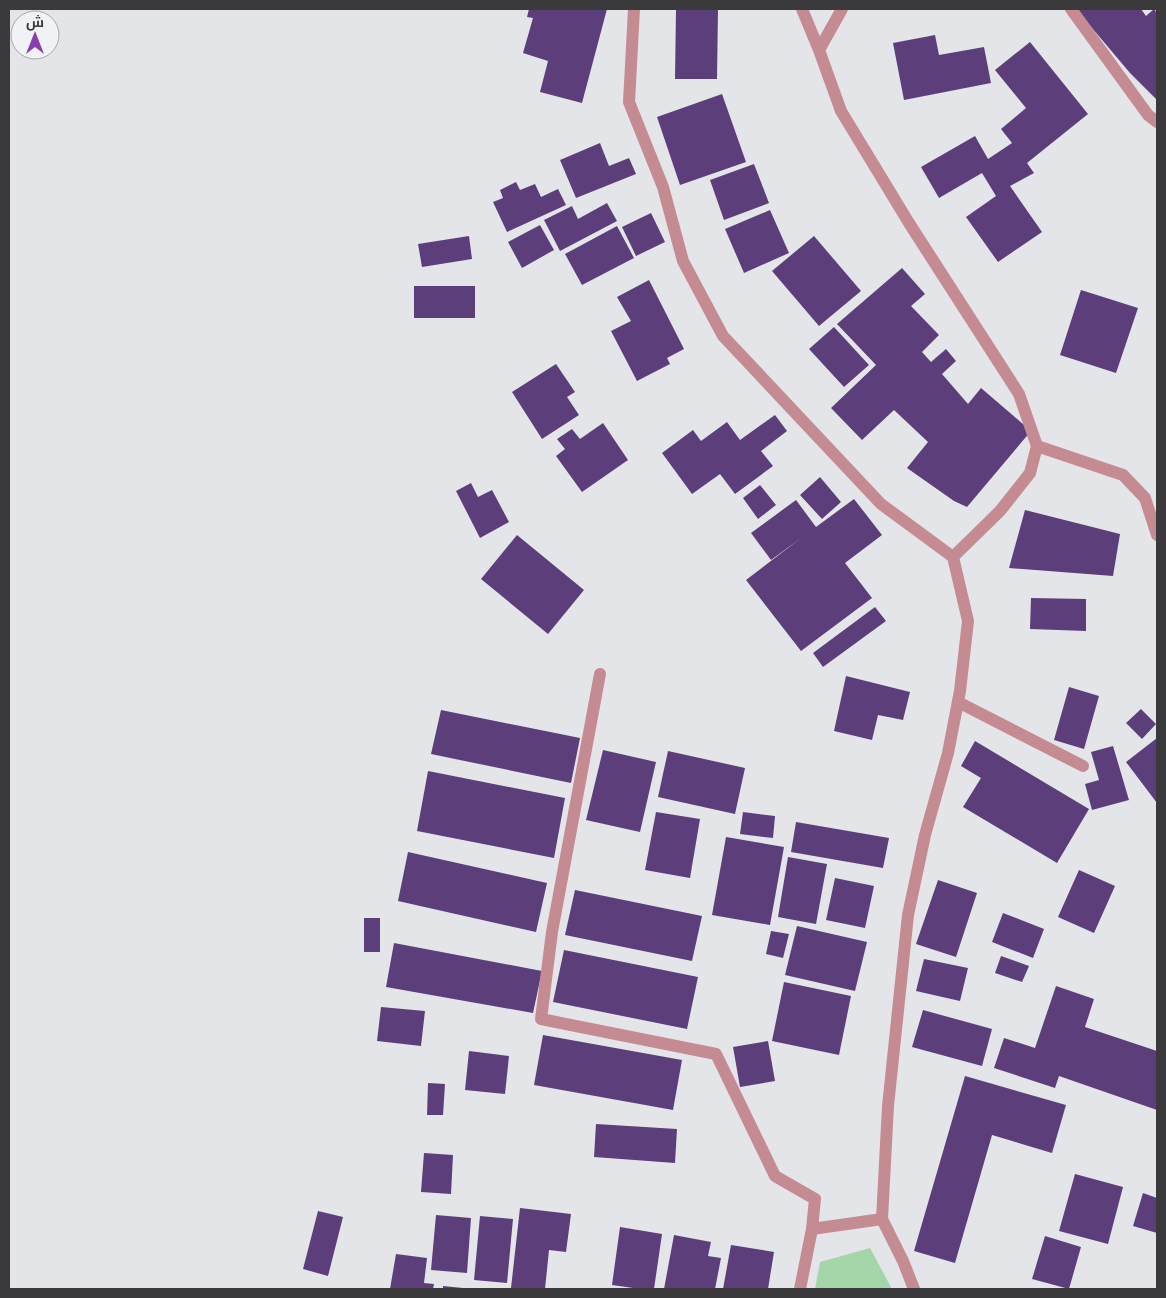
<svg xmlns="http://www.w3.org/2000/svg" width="1166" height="1298" font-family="Lato,Cairo,sans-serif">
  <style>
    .green { fill: #a4d6a9 }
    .building { fill: #5c3f7a }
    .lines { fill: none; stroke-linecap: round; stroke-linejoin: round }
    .service { stroke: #c58b93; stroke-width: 12 }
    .minor { stroke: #c58b93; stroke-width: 12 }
  </style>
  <rect width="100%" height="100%" fill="#e4e5e9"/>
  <!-- green -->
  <path class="green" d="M 870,1248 L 892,1289 L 815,1289 L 820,1262 Z"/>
  <!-- building -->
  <path class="building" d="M 529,9 L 607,9 L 582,103 L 540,92 L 548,61 L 523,53 L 533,18 L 527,17 Z
    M 676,9 L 718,9 L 717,79 L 675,79 Z
    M 1076,9 L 1141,9 L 1146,16 L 1154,9 L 1157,13 L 1157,100 L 1130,73 Z
    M 935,35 L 939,55 L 984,47 L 991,83 L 904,100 L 893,43 Z
    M 1030,42 L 1088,114 L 1027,163 L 1034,173 L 1010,186 L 1042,232 L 998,262 L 966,217 L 996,196 L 982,173 L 939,198 L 921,167 L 975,136 L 988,159 L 1012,143 L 1001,129 L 1026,108 L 995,70 Z
    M 722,94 L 746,162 L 680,185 L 657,117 Z
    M 600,143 L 609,166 L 629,158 L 636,174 L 576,198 L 560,160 Z
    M 754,164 L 769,203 L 724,220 L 710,180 Z
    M 516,182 L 520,190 L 535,184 L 541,197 L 558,189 L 566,205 L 507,232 L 493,202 L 503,198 L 500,190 Z
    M 607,203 L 617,221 L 560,251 L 544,220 L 572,206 L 578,219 Z
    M 770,210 L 789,253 L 744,273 L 725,229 Z
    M 651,213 L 665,242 L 636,256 L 622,227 Z
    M 540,225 L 554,250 L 522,268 L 508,242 Z
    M 617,226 L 634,258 L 582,285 L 565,254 Z
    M 469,236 L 472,259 L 422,267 L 418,244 Z
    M 814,236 L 861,291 L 819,326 L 772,271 Z
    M 902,268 L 925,294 L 911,306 L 939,335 L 922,352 L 931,362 L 946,349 L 956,361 L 942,374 L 968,404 L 981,388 L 1031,431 L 967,507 L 954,501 L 907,468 L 928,442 L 894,410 L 862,440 L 831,408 L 876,365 L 837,324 Z
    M 649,280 L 684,349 L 667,358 L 670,364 L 637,381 L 611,331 L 631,321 L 617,297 Z
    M 414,286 L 475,286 L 475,318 L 414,318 Z
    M 1081,290 L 1138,308 L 1116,373 L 1060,355 Z
    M 834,327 L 869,365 L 844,387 L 809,349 Z
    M 556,364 L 575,392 L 567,397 L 579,415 L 542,439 L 512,392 Z
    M 775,415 L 787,431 L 761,451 L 773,466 L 735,494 L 720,474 L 692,494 L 662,453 L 693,430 L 701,441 L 727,422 L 740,440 Z
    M 603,423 L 628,460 L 582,492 L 556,456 L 565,449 L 557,439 L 572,429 L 580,439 Z
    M 820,477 L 841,502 L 822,519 L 800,495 Z
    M 471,483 L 478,497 L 492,490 L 509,522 L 480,538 L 456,491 Z
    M 760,485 L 776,505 L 758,519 L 743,498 Z
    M 854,499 L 882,535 L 845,563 L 872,598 L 801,651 L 746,580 L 801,538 L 771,560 L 751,533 L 796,500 L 816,527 Z
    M 1025,510 L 1120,534 L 1113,576 L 1009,568 Z
    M 517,535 L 584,590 L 548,634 L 481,579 Z
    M 1031,598 L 1086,599 L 1086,631 L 1030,629 Z
    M 875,607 L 886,621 L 823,667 L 813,653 Z
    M 846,676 L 910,692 L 903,720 L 878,715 L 872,740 L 834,731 Z
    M 1069,687 L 1099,696 L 1084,749 L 1054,740 Z
    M 1141,709 L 1156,724 L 1142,739 L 1126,723 Z
    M 441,710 L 580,738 L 571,783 L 431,754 Z
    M 1157,738 L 1157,803 L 1126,762 Z
    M 975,741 L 1089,809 L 1057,863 L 963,807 L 981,778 L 961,766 Z
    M 1113,746 L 1129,800 L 1092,810 L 1085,784 L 1099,780 L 1091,752 Z
    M 603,750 L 656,762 L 640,832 L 586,820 Z
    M 668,751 L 745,768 L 735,814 L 658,797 Z
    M 428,771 L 565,798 L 554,858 L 417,831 Z
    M 656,812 L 700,819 L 690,878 L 645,870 Z
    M 743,812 L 775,816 L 773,838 L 740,834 Z
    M 796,822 L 889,838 L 883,868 L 791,852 Z
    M 726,837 L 784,847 L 770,925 L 712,915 Z
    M 408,852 L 547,883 L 536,932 L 398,901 Z
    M 788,857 L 827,864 L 816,924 L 778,917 Z
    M 1079,870 L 1115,886 L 1094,933 L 1058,917 Z
    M 835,878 L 874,886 L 865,928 L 826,920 Z
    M 938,880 L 977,893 L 956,957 L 916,944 Z
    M 575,890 L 702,916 L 692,961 L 565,935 Z
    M 1003,913 L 1044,929 L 1033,958 L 992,942 Z
    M 364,918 L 380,918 L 380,952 L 364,952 Z
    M 797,926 L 867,942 L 855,991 L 785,975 Z
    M 771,931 L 789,934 L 783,958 L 766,954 Z
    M 394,943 L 542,971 L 533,1013 L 386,987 Z
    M 564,950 L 698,977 L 687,1029 L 553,1002 Z
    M 1001,956 L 1029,966 L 1022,982 L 995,973 Z
    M 924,959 L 968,968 L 960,1001 L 916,991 Z
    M 784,982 L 851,996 L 839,1055 L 772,1041 Z
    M 1056,986 L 1094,999 L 1085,1027 L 1157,1051 L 1157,1110 L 1059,1076 L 1055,1088 L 994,1068 L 1004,1038 L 1035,1048 Z
    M 381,1007 L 425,1011 L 421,1046 L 377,1041 Z
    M 923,1010 L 992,1029 L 982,1066 L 912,1047 Z
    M 543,1035 L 682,1060 L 673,1110 L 534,1085 Z
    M 768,1041 L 775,1081 L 740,1087 L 733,1047 Z
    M 469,1051 L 509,1056 L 505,1094 L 465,1090 Z
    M 965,1076 L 1066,1105 L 1052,1153 L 992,1135 L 955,1263 L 914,1251 Z
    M 428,1083 L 445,1084 L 443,1115 L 427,1115 Z
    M 596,1124 L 677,1129 L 675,1163 L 594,1157 Z
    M 424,1153 L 453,1155 L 451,1194 L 421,1192 Z
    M 1075,1174 L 1123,1187 L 1108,1244 L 1059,1231 Z
    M 1143,1193 L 1157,1198 L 1157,1233 L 1133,1226 Z
    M 520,1208 L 571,1214 L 566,1252 L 549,1250 L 545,1289 L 511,1288 Z
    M 318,1211 L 343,1217 L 328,1276 L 303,1269 Z
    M 436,1215 L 471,1218 L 467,1273 L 431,1270 Z
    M 480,1216 L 513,1219 L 507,1283 L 474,1280 Z
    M 620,1227 L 662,1234 L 654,1289 L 640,1289 L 612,1285 Z
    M 674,1235 L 711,1242 L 708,1256 L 721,1258 L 715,1289 L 664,1289 Z
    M 1045,1236 L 1081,1247 L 1069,1289 L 1032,1279 Z
    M 731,1245 L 774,1252 L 768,1289 L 723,1289 Z
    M 396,1254 L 427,1258 L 424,1283 L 434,1284 L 433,1289 L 390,1289 Z
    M 443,1286 L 463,1288 L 463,1289 L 443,1289 Z"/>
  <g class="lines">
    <!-- service -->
    <path class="service" d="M 600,674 L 552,932 L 541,1019 L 716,1054 L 775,1176 L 815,1199 L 812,1229
      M 958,702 L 1083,766"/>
    <!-- minor -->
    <path class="minor" d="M 634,9 L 629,102 L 663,187 L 683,261 L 723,336 L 881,504 L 953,557 L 968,621 L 960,691 L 948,753 L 925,835 L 908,915 L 888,1106 L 882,1219 L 903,1261 L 914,1289
      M 802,9 L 819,50
      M 842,9 L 819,50 L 841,111 L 909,223 L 1019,394 L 1037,446 L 1030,473 L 1000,511 L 953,557
      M 1071,9 L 1148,115 L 1157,122
      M 1037,446 L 1123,475 L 1145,498 L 1157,535
      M 800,1289 L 812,1229 L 882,1219"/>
  </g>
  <!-- border -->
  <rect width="1166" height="1298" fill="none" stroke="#3a3a3c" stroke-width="20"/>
  <!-- north arrow -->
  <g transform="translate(35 35)"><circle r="24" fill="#f1f2f6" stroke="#a8a8ac"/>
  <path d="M0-4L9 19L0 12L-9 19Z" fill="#893eb0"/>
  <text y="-8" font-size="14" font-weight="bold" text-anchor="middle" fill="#3a3a3c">ش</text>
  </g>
</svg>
